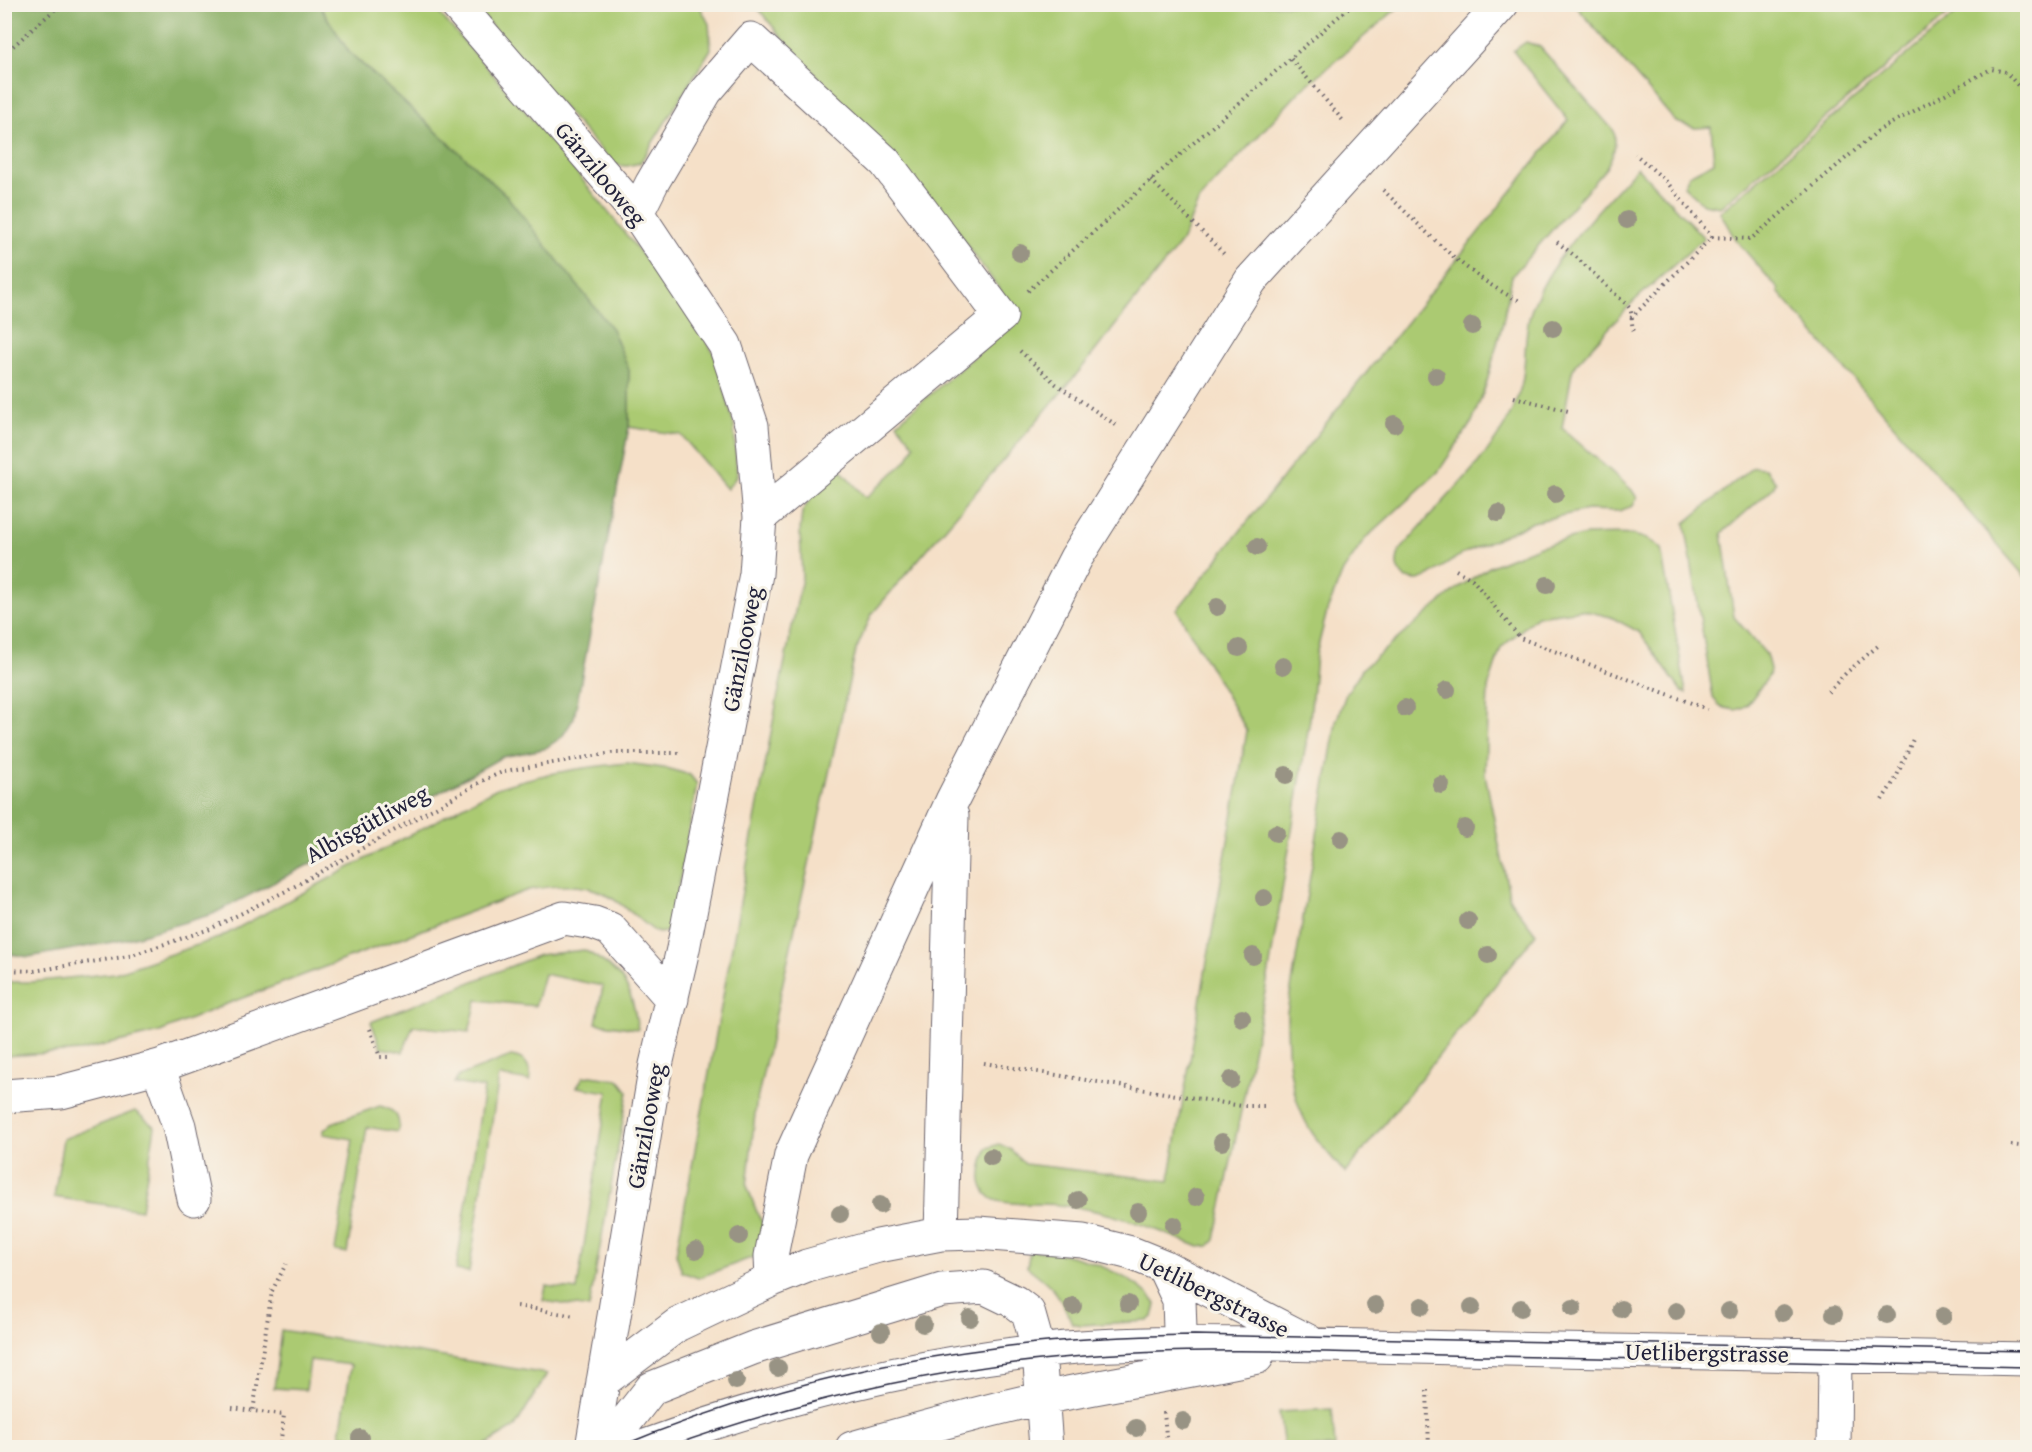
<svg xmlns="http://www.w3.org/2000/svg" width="2032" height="1452" font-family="'Gentium Book Plus',serif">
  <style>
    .green { fill: #abca72; stroke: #667656; stroke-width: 1.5 }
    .forest { fill: #88ae64; stroke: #556850; stroke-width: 1.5 }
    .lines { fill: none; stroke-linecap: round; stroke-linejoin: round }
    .minor-casing { stroke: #6c646c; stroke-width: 35 }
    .path { stroke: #6c646c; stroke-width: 4; stroke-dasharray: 1.5 4.5; stroke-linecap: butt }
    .minor { stroke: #fff; stroke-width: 33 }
    .tram { stroke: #22223b; stroke-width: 1.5 }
    .tree { fill: #989384 }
    .labels { text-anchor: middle; stroke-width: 6; stroke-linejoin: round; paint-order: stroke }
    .street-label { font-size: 24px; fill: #22223b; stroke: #f7f3e8 }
  </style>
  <rect width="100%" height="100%" fill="#f7f3e8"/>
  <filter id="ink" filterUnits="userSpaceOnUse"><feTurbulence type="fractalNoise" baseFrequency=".0167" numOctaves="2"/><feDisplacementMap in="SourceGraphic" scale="12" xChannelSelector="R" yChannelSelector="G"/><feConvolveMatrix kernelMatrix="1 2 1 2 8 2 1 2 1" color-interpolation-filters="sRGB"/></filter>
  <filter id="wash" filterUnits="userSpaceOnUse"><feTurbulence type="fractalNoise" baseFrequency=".008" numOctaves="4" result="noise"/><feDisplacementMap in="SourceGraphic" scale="24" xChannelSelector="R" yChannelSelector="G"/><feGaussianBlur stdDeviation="1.35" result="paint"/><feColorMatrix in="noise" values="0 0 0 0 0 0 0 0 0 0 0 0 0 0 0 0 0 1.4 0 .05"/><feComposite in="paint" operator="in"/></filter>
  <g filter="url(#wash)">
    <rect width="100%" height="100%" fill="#f5e0c8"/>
    <!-- green -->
    <path class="green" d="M 319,5 L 432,5 L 549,138 L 695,321 L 716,357 L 734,425 L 737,476 L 727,489 L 681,435 L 629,427 L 629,370 L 506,195 L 349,52 Z
      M 473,5 L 699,5 L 709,24 L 711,49 L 640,163 L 627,166 L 614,165 Z
      M 755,5 L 1401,5 L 1300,91 L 1199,200 L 1181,242 L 1081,369 L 872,614 L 856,650 L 756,1105 L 747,1186 L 758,1215 L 765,1227 L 772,1250 L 698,1278 L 682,1272 L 676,1254 L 777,700 L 802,578 L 800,531 L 802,512 L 814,492 L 840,469 L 866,498 L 908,459 L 914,445 L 897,423 L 1020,317 L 952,225 L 779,34 Z
      M 1575,5 L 1959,5 L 1720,207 L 1703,204 L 1684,186 L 1689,175 L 1714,162 L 1711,127 L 1695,128 L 1676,122 Z
      M 1966,5 L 2027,5 L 2027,579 L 1778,292 L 1779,290 L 1735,239 L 1720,212 Z
      M 1526,42 L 1540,47 L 1614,131 C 1617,146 1613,155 1606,168 L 1512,276 L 1503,322 L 1486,385 L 1472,422 L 1438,472 L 1365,539 L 1343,571 L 1327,611 L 1316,655 L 1310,719 L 1268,977 L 1215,1240 L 1209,1246 L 1199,1247 C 1153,1228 1109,1210 1059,1205 C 1044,1203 1001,1206 991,1198 C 974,1185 982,1165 987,1148 L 999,1144 L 1010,1149 L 1025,1164 L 1169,1181 L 1247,731 L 1177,610 L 1568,120 L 1513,51 Z
      M 1637,167 L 1704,238 L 1633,302 L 1575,365 L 1572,372 L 1562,428 L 1632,490 L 1637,498 L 1633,506 L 1619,511 L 1587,510 L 1533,522 L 1462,554 L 1429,576 L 1418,580 L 1406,579 C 1396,569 1395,565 1399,552 C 1433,508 1484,466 1509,417 C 1514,407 1519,394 1522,383 C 1527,358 1523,330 1533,306 C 1555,252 1600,210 1637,167 Z
      M 1753,467 L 1765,468 L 1776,483 L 1773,488 L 1722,533 L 1734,617 L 1766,654 L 1770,669 L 1769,676 L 1748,704 L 1742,708 L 1735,710 L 1725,708 L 1719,705 L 1713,698 L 1685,523 Z
      M 1586,535 C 1612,535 1642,529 1661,549 L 1686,693 L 1682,692 L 1639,632 L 1611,617 L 1581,610 L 1537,616 L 1501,648 L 1488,688 L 1485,774 L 1510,900 L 1536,934 L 1345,1173 C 1334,1160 1323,1148 1313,1134 C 1289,1099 1287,1054 1287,1013 L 1336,722 L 1346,694 L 1363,668 L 1459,587 L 1491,566 L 1540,546 Z
      M 627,763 L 670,769 L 690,775 L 697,784 L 672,925 L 670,931 L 659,933 L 653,930 C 637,918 621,902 603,893 C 581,882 551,886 528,890 L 224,1005 L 160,1032 L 81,1051 L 5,1056 L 5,982 L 31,982 L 115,973 L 221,937 L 497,788 C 539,774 583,767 627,763 Z
      M 584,950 C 624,972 631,985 638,1029 L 596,1023 L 603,986 L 544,974 L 535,1006 L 477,1000 L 469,1032 L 413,1026 L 403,1052 L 381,1048 L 371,1022 L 539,955 Z
      M 511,1056 C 526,1058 531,1066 530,1081 L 499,1076 L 469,1272 L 456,1270 L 484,1088 L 454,1083 L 459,1076 Z
      M 591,1076 L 619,1080 L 628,1092 L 589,1308 L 543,1301 L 546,1286 L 577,1290 L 608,1092 L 577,1087 L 583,1077 Z
      M 380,1106 C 395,1110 401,1116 398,1132 L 367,1127 L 347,1253 L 335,1251 L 353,1139 L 323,1134 L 324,1130 L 332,1123 Z
      M 135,1111 L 155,1127 L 141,1210 L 54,1197 L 63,1139 Z
      M 1030,1250 C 1042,1252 1056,1252 1067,1255 C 1096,1262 1140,1280 1156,1304 L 1153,1317 L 1148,1321 L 1081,1325 L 1072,1323 C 1058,1292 1054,1287 1027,1267 Z
      M 281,1330 L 547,1374 L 515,1427 L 482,1447 L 421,1447 L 340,1435 L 351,1365 L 310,1360 L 306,1390 L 274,1388 Z
      M 1332,1409 L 1335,1447 L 1284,1447 L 1279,1412 Z"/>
    <!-- forest -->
    <path class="forest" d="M 4,5 L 319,5 L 349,52 L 506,195 L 612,329 L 629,370 L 629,427 L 574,718 L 562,737 L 544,749 L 502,757 L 333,852 L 213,914 L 124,940 L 29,957 L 4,953 Z"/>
  </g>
  <g filter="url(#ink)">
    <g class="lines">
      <!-- minor casing -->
      <g class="minor-casing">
        <path id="minor" d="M 456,4 L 637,213 L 725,345 L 752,426 L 760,517 L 756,574 L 683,949 L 656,1065 L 592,1448
          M 637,213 L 652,183 L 706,91 L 751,39 L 885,162 L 1001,316 L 760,517
          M 158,1067 L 179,1126 L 194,1199
          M 4,1096 L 61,1092 L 160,1066 L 564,918 L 594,923 L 610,929 L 672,999
          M 941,1234 L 952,816
          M 1163,1266 L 1179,1300 L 1181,1360 L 1178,1365
          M 772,1280 L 771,1256 L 791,1155 L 952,801 L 1076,558 L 1251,280 L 1502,4
          M 603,1381 L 677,1325 L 772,1280 L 807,1266 L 878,1246 L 941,1234 L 978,1233 L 1083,1241 L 1131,1253 L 1163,1266 L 1308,1341
          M 605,1448 L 652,1388 L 753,1348 L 942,1290 L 984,1287 L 1015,1302 L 1028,1312 L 1039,1351 L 1046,1448
          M 640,1448 C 768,1401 900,1367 1036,1351 C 1115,1342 1195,1343 1275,1344 C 1352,1346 1430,1347 1507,1349 C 1680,1352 1854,1355 2028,1359
          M 852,1448 C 915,1430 978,1412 1042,1398 C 1113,1384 1185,1372 1257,1357
          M 1834,1448 L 1835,1355"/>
      </g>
      <!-- path -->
      <path class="path" d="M 4,54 L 61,4
        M 1291,59 L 1345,123
        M 1151,180 L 1224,254
        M 1383,190 C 1426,231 1467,277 1522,302
        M 1712,237 L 1751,239 L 1879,130 L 1991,69 L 2006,72 L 2028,97
        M 1557,242 L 1575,256 L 1628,306 C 1634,313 1630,323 1634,331
        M 1028,291 L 1151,180 L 1353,4
        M 1631,318 L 1712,237 L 1666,181 L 1635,154
        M 1020,351 L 1056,384 L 1116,425
        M 1514,397 L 1568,411
        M 1456,570 L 1472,579 L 1520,638 L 1707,709
        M 1828,692 L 1846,673 L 1879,645
        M 1882,800 L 1895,780 L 1914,737
        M 4,970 L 34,971 L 129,956 L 210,929 L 286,891 L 486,779 L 505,771 L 612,753 L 683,753
        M 370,1029 L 380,1057 L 389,1057
        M 984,1063 L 1242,1106 L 1264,1106
        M 2011,1145 L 2028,1147
        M 517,1306 L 575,1316
        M 1427,1390 L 1429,1448
        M 232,1408 L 253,1411
        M 1164,1412 L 1167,1448
        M 280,1448 L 284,1415 L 253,1411 L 272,1291 L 286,1264"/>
      <!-- minor -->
      <use href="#minor" class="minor"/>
      <!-- tram -->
      <path class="tram" d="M 616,1448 C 736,1398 865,1364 994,1348 C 1060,1339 1127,1336 1194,1335 L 2028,1351
        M 665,1448 C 794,1402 925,1370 1061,1358 C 1203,1345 1347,1353 1489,1356 C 1669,1359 1848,1363 2028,1367"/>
    </g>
    <!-- trees -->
    <g class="tree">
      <circle cx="1627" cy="220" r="9"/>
      <circle cx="1020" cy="253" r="9"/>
      <circle cx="1472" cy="326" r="9"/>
      <circle cx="1553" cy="328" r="9"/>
      <circle cx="1436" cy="376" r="9"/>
      <circle cx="1394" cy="424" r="9"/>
      <circle cx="1555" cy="494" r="9"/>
      <circle cx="1498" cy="513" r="9"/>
      <circle cx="1257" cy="547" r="9"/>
      <circle cx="1547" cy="585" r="9"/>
      <circle cx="1217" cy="607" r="9"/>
      <circle cx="1239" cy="648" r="9"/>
      <circle cx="1283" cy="666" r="9"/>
      <circle cx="1447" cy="690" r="9"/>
      <circle cx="1405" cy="708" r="9"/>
      <circle cx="1286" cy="775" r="9"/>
      <circle cx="1441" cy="785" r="9"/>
      <circle cx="1465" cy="828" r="9"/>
      <circle cx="1276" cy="833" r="9"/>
      <circle cx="1341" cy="839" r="9"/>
      <circle cx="1264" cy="898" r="9"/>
      <circle cx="1468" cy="921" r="9"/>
      <circle cx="1488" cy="955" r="9"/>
      <circle cx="1253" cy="956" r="9"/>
      <circle cx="1242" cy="1018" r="9"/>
      <circle cx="1231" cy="1080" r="9"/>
      <circle cx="1222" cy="1142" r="9"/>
      <circle cx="991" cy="1157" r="9"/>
      <circle cx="1196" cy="1197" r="9"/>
      <circle cx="1078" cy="1200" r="9"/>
      <circle cx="880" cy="1205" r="9"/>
      <circle cx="1138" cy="1212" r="9"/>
      <circle cx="840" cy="1214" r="9"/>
      <circle cx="1174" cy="1225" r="9"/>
      <circle cx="739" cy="1236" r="9"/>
      <circle cx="696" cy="1250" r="9"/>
      <circle cx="1128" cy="1304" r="9"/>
      <circle cx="1375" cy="1305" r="9"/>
      <circle cx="1073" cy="1306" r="9"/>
      <circle cx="1422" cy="1306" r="9"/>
      <circle cx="1472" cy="1307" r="9"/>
      <circle cx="1521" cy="1308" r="9"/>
      <circle cx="1573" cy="1308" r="9"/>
      <circle cx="1621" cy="1309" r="9"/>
      <circle cx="1676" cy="1311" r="9"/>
      <circle cx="1729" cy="1311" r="9"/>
      <circle cx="1783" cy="1313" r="9"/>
      <circle cx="1834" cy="1314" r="9"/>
      <circle cx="1887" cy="1315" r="9"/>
      <circle cx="1943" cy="1316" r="9"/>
      <circle cx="970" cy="1318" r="9"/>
      <circle cx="923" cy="1324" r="9"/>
      <circle cx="881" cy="1332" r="9"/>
      <circle cx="778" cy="1368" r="9"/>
      <circle cx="736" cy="1381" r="9"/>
      <circle cx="1183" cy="1421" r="9"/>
      <circle cx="1136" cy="1428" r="9"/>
      <circle cx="360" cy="1438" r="9"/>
    </g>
  </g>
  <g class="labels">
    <!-- street labels -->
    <g class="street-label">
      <text transform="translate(601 174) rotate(50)" y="8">Gänzilooweg</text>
      <text transform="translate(742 649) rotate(-79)" y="8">Gänzilooweg</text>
      <text transform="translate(367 824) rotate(-29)" y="8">Albisgütliweg</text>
      <text transform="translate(646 1126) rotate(-80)" y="8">Gänzilooweg</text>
      <text transform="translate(1214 1295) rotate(26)" y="8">Uetlibergstrasse</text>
      <text transform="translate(1707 1353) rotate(1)" y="8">Uetlibergstrasse</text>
    </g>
  </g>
  <!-- margin -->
  <rect width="2032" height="1452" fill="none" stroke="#f7f3e8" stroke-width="24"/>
</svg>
